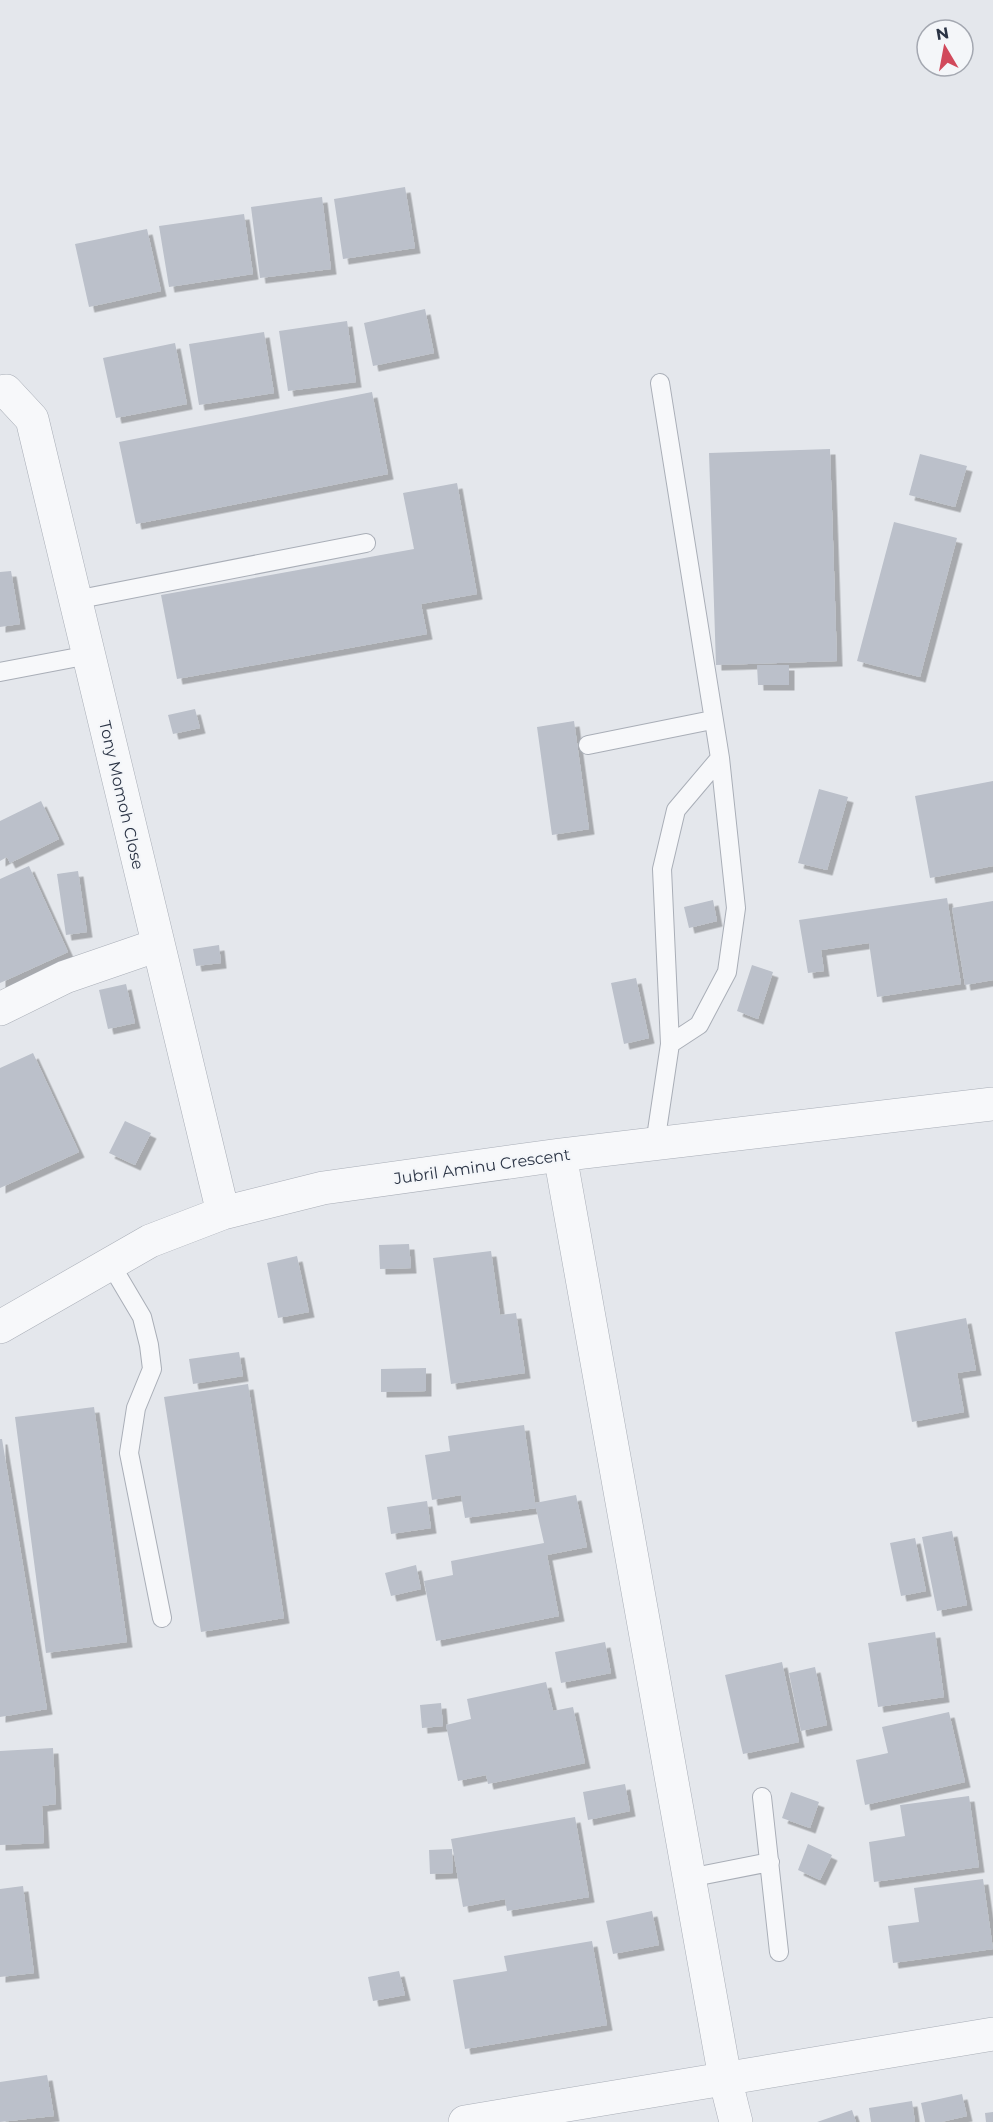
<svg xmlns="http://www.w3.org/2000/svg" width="993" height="2122" font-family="Montserrat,sans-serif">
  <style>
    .building { fill: #bbc0ca; filter: url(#shadow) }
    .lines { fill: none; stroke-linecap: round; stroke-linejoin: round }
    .service-casing { stroke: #a9aeb7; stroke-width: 20 }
    .minor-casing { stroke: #a9aeb7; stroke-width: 34 }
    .service { stroke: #f7f8fa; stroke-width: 18 }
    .minor { stroke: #f7f8fa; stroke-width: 33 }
    .labels { text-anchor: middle; stroke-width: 4.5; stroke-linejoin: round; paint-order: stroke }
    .street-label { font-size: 16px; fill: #2b3445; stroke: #f4f6f9 }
  </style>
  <defs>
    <filter id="shadow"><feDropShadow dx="5.5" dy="5.5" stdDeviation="0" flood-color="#0004"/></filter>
  </defs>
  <rect width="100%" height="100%" fill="#e4e7ec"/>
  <!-- building -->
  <path class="building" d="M 405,187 L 415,248 L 343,259 L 334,199 Z
    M 322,197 L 331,269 L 260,278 L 251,207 Z
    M 244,214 L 253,274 L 169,287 L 159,226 Z
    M 147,229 L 161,291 L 89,307 L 75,244 Z
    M 425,309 L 434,353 L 373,366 L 364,323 Z
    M 347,321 L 356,382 L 288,391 L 279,331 Z
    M 264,332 L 274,393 L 199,405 L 189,344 Z
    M 175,343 L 187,404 L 116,418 L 103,358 Z
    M 372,392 L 388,474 L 136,524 L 119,442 Z
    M 830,449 L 837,661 L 716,665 L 709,453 Z
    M 920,454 L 967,466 L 955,507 L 909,495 Z
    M 457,483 L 477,594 L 421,604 L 427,634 L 177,679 L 161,595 L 414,549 L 403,493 Z
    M 894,522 L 957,538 L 920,677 L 857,661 Z
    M 11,571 L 20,624 L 0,627 L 0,572 Z
    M 757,665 L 789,665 L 789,685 L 758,685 Z
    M 195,709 L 200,728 L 173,734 L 168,715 Z
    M 574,721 L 589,829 L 552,835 L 537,727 Z
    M 993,781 L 993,866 L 930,878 L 915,796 Z
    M 819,789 L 848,797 L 827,870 L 798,863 Z
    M 41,801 L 59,839 L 10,863 L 7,857 L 0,861 L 0,821 Z
    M 29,866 L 68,952 L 0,983 L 0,879 Z
    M 78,871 L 87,932 L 66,935 L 57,874 Z
    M 947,898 L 961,984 L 877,997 L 869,943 L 821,950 L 824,971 L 808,973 L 799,920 Z
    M 713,900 L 717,921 L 689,928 L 684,907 Z
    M 993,901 L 993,980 L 965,985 L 952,908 Z
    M 219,945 L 221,963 L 196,966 L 193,949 Z
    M 752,965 L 773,972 L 758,1019 L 737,1011 Z
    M 636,978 L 649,1038 L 624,1044 L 611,983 Z
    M 126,984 L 135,1023 L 108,1029 L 99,990 Z
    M 33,1053 L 79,1152 L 0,1188 L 0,1068 Z
    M 125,1121 L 151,1133 L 135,1165 L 109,1153 Z
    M 409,1244 L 411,1268 L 380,1269 L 379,1245 Z
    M 491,1251 L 500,1315 L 516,1313 L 525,1373 L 451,1384 L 433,1258 Z
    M 297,1256 L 309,1312 L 278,1318 L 267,1263 Z
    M 966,1318 L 976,1370 L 957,1373 L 964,1412 L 912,1422 L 895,1332 Z
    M 239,1352 L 243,1376 L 193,1384 L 189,1359 Z
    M 426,1368 L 426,1391 L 381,1392 L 381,1369 Z
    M 248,1384 L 284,1618 L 201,1632 L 164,1397 Z
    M 94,1407 L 127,1642 L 46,1653 L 15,1417 Z
    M 524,1425 L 535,1503 L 576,1495 L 587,1547 L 547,1555 L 559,1616 L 436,1641 L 424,1581 L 453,1575 L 451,1561 L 544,1543 L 536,1508 L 465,1518 L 461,1495 L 432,1500 L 425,1455 L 450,1451 L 448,1436 Z
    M 0,1439 L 2,1439 L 47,1709 L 0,1717 Z
    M 427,1501 L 431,1528 L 391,1534 L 387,1507 Z
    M 952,1531 L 967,1605 L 937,1611 L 922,1537 Z
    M 915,1538 L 926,1591 L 901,1596 L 890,1543 Z
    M 416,1565 L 421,1589 L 391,1596 L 385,1573 Z
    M 935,1632 L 944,1697 L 878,1707 L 868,1643 Z
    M 605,1642 L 611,1673 L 561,1683 L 555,1652 Z
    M 782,1662 L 799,1742 L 743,1754 L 725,1675 Z
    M 815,1667 L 827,1725 L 801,1731 L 789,1673 Z
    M 546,1682 L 553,1711 L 573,1707 L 585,1763 L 488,1784 L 486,1775 L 458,1781 L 446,1725 L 471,1719 L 467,1699 Z
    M 441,1703 L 443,1726 L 422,1728 L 420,1705 Z
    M 949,1712 L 965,1782 L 865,1805 L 856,1760 L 888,1753 L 882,1727 Z
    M 53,1748 L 56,1804 L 42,1806 L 44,1843 L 0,1845 L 0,1751 Z
    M 625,1784 L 630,1811 L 588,1820 L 583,1792 Z
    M 791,1792 L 819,1802 L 810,1828 L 782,1818 Z
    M 969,1796 L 979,1867 L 874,1882 L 869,1842 L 905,1836 L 900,1805 Z
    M 575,1817 L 589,1897 L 507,1911 L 505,1899 L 463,1907 L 451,1839 Z
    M 808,1844 L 832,1855 L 820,1880 L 798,1870 Z
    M 452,1849 L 453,1873 L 430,1874 L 429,1850 Z
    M 983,1879 L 993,1949 L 893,1963 L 888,1926 L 919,1922 L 914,1888 Z
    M 23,1886 L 34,1973 L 0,1977 L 0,1889 Z
    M 652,1911 L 659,1945 L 613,1954 L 606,1921 Z
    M 592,1941 L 607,2025 L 465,2049 L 453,1980 L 507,1971 L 504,1956 Z
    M 399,1971 L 405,1995 L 373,2001 L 368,1977 Z
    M 47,2075 L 54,2116 L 0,2122 L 0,2082 Z
    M 962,2094 L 967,2116 L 941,2122 L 925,2122 L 921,2103 Z
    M 912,2101 L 915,2122 L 871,2122 L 869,2108 Z
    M 852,2110 L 856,2122 L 817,2122 Z
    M 993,2112 L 993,2122 L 986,2122 L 985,2113 Z"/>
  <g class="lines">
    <!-- service casing -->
    <g class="service-casing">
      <path id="service" d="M 75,600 L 366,543
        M 0,672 L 89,655
        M 588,745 L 712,720
        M 670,1044 L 699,1025 L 727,972 L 736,908 L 720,758
        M 655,1144 L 670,1044 L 662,869 L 676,810 L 720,758 L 660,383
        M 110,1263 L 142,1317 L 149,1345 L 152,1369 L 136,1408 L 129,1453 L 162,1618
        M 762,1797 L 779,1952
        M 689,1878 L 770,1862"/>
    </g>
    <!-- minor casing -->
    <g class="minor-casing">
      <path id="minor" d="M 0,392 L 6,391 L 32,419 L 223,1213
        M 0,1009 L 65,977 L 158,945
        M 560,1155 L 725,2078 L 736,2122
        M 0,1327 L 150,1241 L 223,1213 L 323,1188 L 560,1155 L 993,1104
        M 465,2122 L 993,2034"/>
    </g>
    <!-- service -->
    <use href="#service" class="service"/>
    <!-- minor -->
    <use href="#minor" class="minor"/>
  </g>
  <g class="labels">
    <!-- street labels -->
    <g class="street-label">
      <text transform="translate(122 795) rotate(77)" y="6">Tony Momoh Close</text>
      <text transform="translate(482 1166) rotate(-8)" y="6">Jubril Aminu Crescent</text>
    </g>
  </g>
  <!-- north arrow -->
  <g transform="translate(945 48) rotate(350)"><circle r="28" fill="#f4f6f9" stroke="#a4a8b1" stroke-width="1.5"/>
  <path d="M0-4.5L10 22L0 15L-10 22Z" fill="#d1495b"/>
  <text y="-9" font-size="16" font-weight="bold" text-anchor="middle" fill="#2b3445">N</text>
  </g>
</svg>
